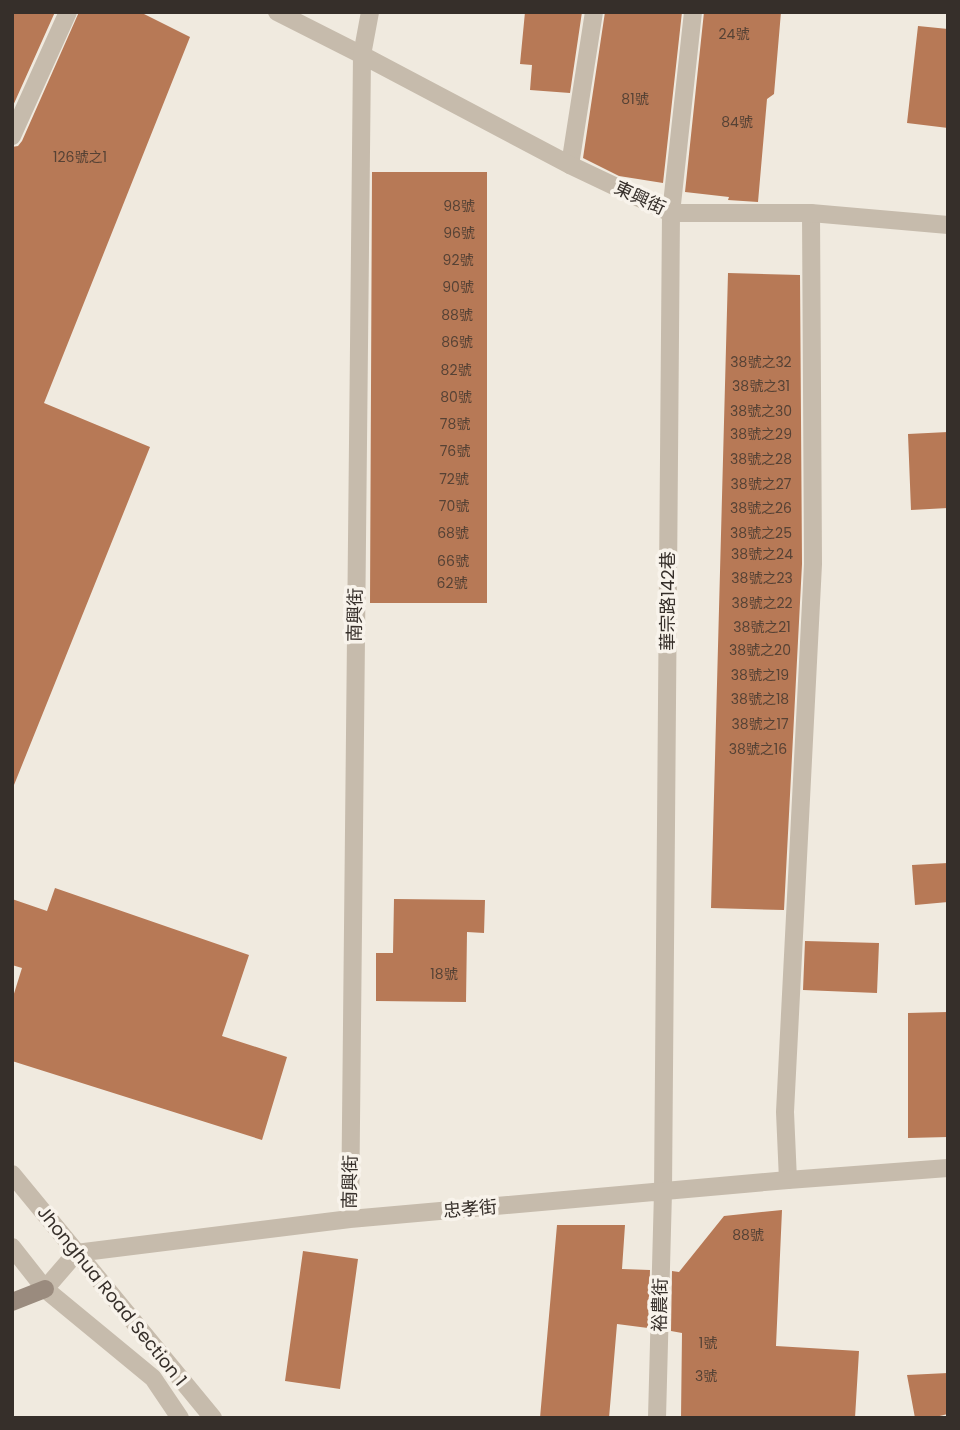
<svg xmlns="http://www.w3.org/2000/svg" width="960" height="1430" font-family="Poppins,'Noto Sans TC',sans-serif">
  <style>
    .building { fill: #b77956 }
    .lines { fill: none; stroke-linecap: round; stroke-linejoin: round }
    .lane { stroke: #c6bbac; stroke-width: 18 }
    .street { stroke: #c6bbac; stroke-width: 18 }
    .secondary { stroke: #9a8b7e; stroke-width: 18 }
    .labels { text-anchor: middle; stroke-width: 7; stroke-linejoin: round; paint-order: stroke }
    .number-label { font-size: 14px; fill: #564235 }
    .street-label { font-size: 18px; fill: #362f2a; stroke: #f8f3eb }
  </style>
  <rect width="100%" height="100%" fill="#f0eadf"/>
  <!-- building -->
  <path class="building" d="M 12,12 L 55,12 L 12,108 Z
    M 79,12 L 140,12 L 190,37 L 44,403 L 150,447 L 14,785 L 12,785 L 12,147 L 18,146 L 22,141 Z
    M 525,12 L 582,12 L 570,93 L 530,90 L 532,65 L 520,64 Z
    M 605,12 L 682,12 L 663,183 L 619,176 L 583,158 Z
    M 704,12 L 781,12 L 774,94 L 767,99 L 758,202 L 728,200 L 729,197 L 685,192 Z
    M 918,26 L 948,29 L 948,128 L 907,123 Z
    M 372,172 L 487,172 L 487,603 L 370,603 Z
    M 728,273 L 800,275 L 802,564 L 784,910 L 711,908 Z
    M 948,432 L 948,508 L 911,510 L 908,434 Z
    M 948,863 L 948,902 L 915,905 L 912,865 Z
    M 55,888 L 249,955 L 222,1036 L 287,1057 L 262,1140 L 12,1061 L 12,1000 L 22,968 L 12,965 L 12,899 L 47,911 Z
    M 394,899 L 485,900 L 484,933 L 467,932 L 466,1002 L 376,1001 L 376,953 L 393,953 Z
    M 805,941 L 879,943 L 877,993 L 803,990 Z
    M 948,1012 L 948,1137 L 908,1138 L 908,1013 Z
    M 782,1210 L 776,1346 L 859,1351 L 855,1418 L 681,1418 L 682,1333 L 671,1331 L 672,1271 L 679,1272 L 724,1216 Z
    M 557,1225 L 625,1225 L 622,1269 L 650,1270 L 648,1328 L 617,1324 L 609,1418 L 540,1418 Z
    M 303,1251 L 358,1259 L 340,1389 L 285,1381 Z
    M 948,1373 L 948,1414 L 931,1418 L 915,1418 L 907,1375 Z"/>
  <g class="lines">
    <!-- lane -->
    <path class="lane" d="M 277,12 L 362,55
      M 12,136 L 68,12
      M 570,165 L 594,12
      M 788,1180 L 785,1112 L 813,564 L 811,213
      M 663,1192 L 671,213 L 693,12"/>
    <!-- street -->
    <path class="street" d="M 362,55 L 570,165 L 671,213 L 811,213 L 948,225
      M 12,1174 L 213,1418
      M 350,1219 L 362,55 L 370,12
      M 12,1247 L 45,1289 L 153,1378 L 180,1418
      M 45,1289 L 76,1253 L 350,1219 L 788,1180 L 948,1168
      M 657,1418 L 663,1192"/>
    <!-- secondary -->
    <path class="secondary" d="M 12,1302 L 45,1289"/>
  </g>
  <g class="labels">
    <!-- number labels -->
    <g class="number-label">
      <text x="734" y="39">24號</text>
      <text x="635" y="104">81號</text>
      <text x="737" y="127">84號</text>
      <text x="80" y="162">126號之1</text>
      <text x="459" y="211">98號</text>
      <text x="459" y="238">96號</text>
      <text x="458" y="265">92號</text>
      <text x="458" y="292">90號</text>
      <text x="457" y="320">88號</text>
      <text x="457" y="347">86號</text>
      <text x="761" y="367">38號之32</text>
      <text x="456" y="375">82號</text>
      <text x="761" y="391">38號之31</text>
      <text x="456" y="402">80號</text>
      <text x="761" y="416">38號之30</text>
      <text x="455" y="429">78號</text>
      <text x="761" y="439">38號之29</text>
      <text x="455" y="456">76號</text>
      <text x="761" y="464">38號之28</text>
      <text x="454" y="484">72號</text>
      <text x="761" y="489">38號之27</text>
      <text x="454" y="511">70號</text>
      <text x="761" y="513">38號之26</text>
      <text x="453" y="538">68號</text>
      <text x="761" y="538">38號之25</text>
      <text x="762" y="559">38號之24</text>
      <text x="453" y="566">66號</text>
      <text x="762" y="583">38號之23</text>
      <text x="452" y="588">62號</text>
      <text x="762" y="608">38號之22</text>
      <text x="762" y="632">38號之21</text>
      <text x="760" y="655">38號之20</text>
      <text x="760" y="680">38號之19</text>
      <text x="760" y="704">38號之18</text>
      <text x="760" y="729">38號之17</text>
      <text x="758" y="754">38號之16</text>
      <text x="444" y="979">18號</text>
      <text x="748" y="1240">88號</text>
      <text x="708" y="1348">1號</text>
      <text x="706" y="1381">3號</text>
    </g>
    <!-- street labels -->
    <g class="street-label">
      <text transform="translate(640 198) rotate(25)" y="6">東興街</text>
      <text transform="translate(668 601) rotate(-90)" y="6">華宗路142巷</text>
      <text transform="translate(355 615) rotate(-89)" y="6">南興街</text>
      <text transform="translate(350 1182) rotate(-89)" y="6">南興街</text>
      <text transform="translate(470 1209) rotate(-5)" y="6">忠孝街</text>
      <text transform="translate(112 1296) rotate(51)" y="6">Jhonghua Road Section 1</text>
      <text transform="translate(660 1305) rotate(-89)" y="6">裕農街</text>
    </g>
  </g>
  <!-- border -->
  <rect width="960" height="1430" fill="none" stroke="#362f2a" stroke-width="28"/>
</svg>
